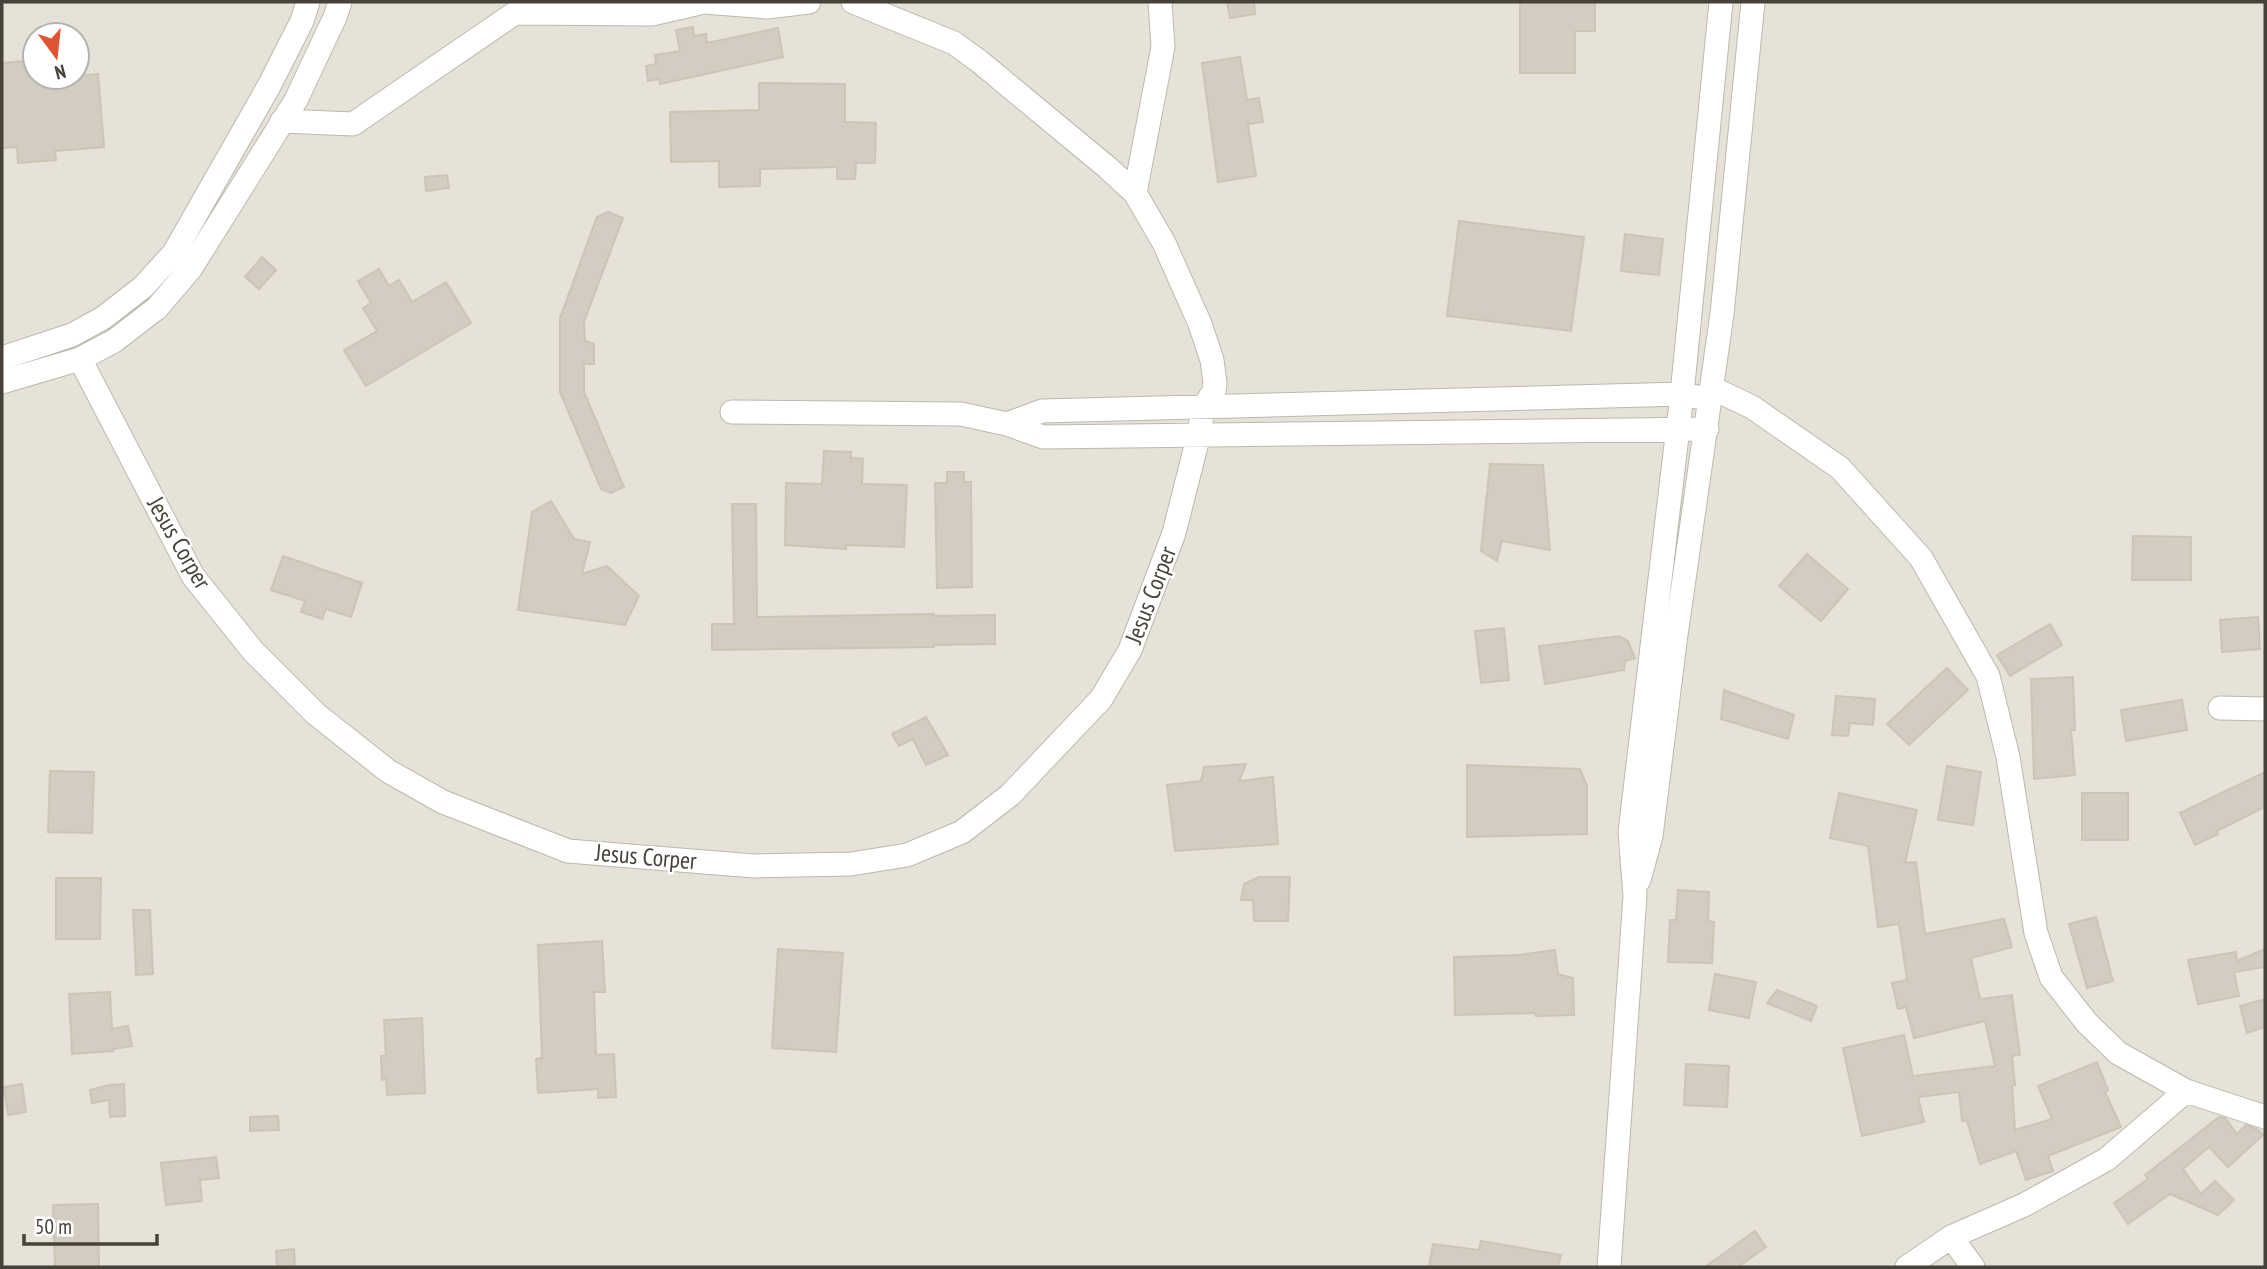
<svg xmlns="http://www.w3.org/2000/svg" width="2267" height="1269" font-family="'PT Sans Narrow',sans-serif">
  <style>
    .residential { fill: #e6e2d8; fill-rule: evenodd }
    .building { fill: #d3ccc0; stroke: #cdc4b4; stroke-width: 2 }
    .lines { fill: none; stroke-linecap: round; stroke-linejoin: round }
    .minor-casing { stroke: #bdb8ad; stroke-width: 25 }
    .minor { stroke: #fff; stroke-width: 23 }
    .labels { text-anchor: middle; stroke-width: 5; stroke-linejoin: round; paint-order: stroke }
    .street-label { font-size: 24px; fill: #464139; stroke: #fff }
  </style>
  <rect width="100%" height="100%" fill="#f3f0e9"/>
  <!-- residential -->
  <path class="residential" d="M 2,2 L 2265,2 L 2265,1267 L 2,1267 ZM 35,35 L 77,35 L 77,77 L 35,77 Z"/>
  <!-- building -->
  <path class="building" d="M 1227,2 L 1254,2 L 1255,14 L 1230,18 Z
    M 1520,2 L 1595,2 L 1595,31 L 1575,31 L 1575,73 L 1520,73 Z
    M 693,27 L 694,36 L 706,34 L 707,43 L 778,28 L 783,57 L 660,84 L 659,79 L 648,81 L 646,66 L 656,64 L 655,55 L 680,51 L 676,30 Z
    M 1240,57 L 1247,100 L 1259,98 L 1263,122 L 1248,124 L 1256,176 L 1218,182 L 1202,63 Z
    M 35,60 L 35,80 L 98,74 L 104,147 L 55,151 L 56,160 L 18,163 L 17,147 L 2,148 L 2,63 Z
    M 759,83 L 845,84 L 845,122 L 876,123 L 875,163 L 856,163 L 855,179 L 837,179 L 837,167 L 760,169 L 760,186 L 719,187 L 719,161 L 671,162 L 670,112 L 759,110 Z
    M 447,175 L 449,188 L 426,191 L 425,177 Z
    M 608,212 L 623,218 L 584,322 L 585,341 L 594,344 L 594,364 L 584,364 L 584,392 L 624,487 L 611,493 L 601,489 L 560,392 L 560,318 L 597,217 Z
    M 1459,221 L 1584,237 L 1571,331 L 1447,316 Z
    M 1625,234 L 1663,239 L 1659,275 L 1621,271 Z
    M 262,257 L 276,270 L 259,289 L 245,277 Z
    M 379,269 L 389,286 L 399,280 L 412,302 L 446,282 L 471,323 L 366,386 L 344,350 L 377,331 L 363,308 L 371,303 L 358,281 Z
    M 824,451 L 851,452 L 851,458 L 863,459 L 862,484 L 907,485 L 904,547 L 846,545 L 846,549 L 785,545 L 786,483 L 822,484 Z
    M 1490,464 L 1543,465 L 1550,550 L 1502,541 L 1497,561 L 1481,551 Z
    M 947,472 L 964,472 L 964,482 L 971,482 L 972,587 L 937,588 L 935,483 L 947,483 Z
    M 551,501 L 574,539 L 590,542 L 582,574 L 607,566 L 639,596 L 625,625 L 518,610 L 532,512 Z
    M 732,504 L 756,504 L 757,617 L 934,614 L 934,616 L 995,615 L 995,644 L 934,645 L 934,647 L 712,650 L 712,624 L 734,624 Z
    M 2133,536 L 2191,537 L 2191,580 L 2132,580 Z
    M 1807,554 L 1848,589 L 1821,621 L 1779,586 Z
    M 283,556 L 362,583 L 351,617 L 326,609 L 322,619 L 301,612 L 305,601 L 271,590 Z
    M 2258,617 L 2260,649 L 2222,652 L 2220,620 Z
    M 2050,624 L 2062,645 L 2010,676 L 1997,655 Z
    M 1504,628 L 1509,680 L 1481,683 L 1475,631 Z
    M 1619,636 L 1628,641 L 1635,658 L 1625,661 L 1624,670 L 1545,684 L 1539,646 Z
    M 1947,668 L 1968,690 L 1909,745 L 1887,724 Z
    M 2073,677 L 2075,730 L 2071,730 L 2075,775 L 2034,779 L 2031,679 Z
    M 1724,690 L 1794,715 L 1788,739 L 1721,719 Z
    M 1836,696 L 1875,699 L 1873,725 L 1850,723 L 1848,736 L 1832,735 Z
    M 2182,700 L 2187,730 L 2126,741 L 2121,710 Z
    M 926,717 L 948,755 L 926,765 L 913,739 L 899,746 L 892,734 Z
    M 1246,764 L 1239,781 L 1273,777 L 1278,844 L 1175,851 L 1167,785 L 1201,781 L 1204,767 Z
    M 1467,765 L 1580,769 L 1587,786 L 1587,834 L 1467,837 Z
    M 1947,766 L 1981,772 L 1973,825 L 1938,820 Z
    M 50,771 L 94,772 L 92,833 L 48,832 Z
    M 2265,772 L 2265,807 L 2217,831 L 2218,834 L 2195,845 L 2180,813 Z
    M 1839,793 L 1917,810 L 1905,863 L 1916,862 L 1925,934 L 2004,919 L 2012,947 L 1971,958 L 1980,999 L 2012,995 L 2020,1055 L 2012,1056 L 2015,1085 L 2012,1085 L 2015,1130 L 2052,1119 L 2038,1086 L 2097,1062 L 2108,1090 L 2105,1092 L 2121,1127 L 2048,1156 L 2053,1171 L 2026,1180 L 2016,1151 L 1980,1164 L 1967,1121 L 1962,1121 L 1959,1092 L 1918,1097 L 1924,1122 L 1862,1136 L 1843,1048 L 1904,1035 L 1913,1076 L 1995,1066 L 1985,1021 L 1914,1038 L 1906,1007 L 1898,1009 L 1892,983 L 1907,980 L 1899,924 L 1878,927 L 1868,846 L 1830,838 Z
    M 2082,793 L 2128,793 L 2128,840 L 2082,840 Z
    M 1259,877 L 1290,877 L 1288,921 L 1254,921 L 1253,900 L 1241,900 L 1244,884 Z
    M 56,878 L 101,878 L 100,939 L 56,939 Z
    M 1678,890 L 1709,892 L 1708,921 L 1714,922 L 1712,963 L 1668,962 L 1670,920 L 1676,920 Z
    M 133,910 L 150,910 L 153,974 L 136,975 Z
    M 2096,917 L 2113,981 L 2087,988 L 2069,924 Z
    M 602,941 L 605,992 L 594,992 L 596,1055 L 614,1054 L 616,1097 L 598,1098 L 598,1089 L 538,1093 L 536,1059 L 542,1058 L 538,945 Z
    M 778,949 L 843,953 L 836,1052 L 772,1048 Z
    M 2265,949 L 2265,967 L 2234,972 L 2239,996 L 2198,1004 L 2188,960 L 2236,952 L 2237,961 Z
    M 1555,950 L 1558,974 L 1573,978 L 1574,1015 L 1536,1016 L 1536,1013 L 1455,1015 L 1454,957 L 1519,955 Z
    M 1715,974 L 1756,982 L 1749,1018 L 1709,1010 Z
    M 1777,990 L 1817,1006 L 1811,1021 L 1767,1003 Z
    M 110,992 L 112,1029 L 128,1026 L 132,1046 L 113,1049 L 113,1051 L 72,1054 L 69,994 Z
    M 2265,999 L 2265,1027 L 2247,1033 L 2240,1006 Z
    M 422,1018 L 425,1093 L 387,1095 L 386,1079 L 382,1080 L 381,1056 L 386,1056 L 384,1020 Z
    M 1686,1064 L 1729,1066 L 1727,1107 L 1684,1105 Z
    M 22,1084 L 26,1112 L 8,1115 L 4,1087 Z
    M 124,1084 L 125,1116 L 110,1117 L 109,1100 L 92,1103 L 90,1090 L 109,1085 Z
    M 278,1116 L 279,1130 L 250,1131 L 250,1117 Z
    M 2219,1117 L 2225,1118 L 2237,1134 L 2246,1125 L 2257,1129 L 2263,1135 L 2228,1167 L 2209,1147 L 2183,1169 L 2201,1194 L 2215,1181 L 2234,1200 L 2218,1215 L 2170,1194 L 2128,1224 L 2114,1203 L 2148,1179 L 2145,1175 Z
    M 216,1157 L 219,1178 L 200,1180 L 202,1201 L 166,1205 L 161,1163 Z
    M 98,1204 L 99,1267 L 55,1267 L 53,1205 Z
    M 1755,1231 L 1766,1247 L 1738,1267 L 1705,1267 Z
    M 1481,1241 L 1561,1255 L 1558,1267 L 1429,1267 L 1433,1244 L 1479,1250 Z
    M 294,1249 L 295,1267 L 277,1267 L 276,1251 Z"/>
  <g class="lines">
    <!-- minor casing -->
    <g class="minor-casing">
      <path id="minor" d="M 704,2 L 767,7 L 809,2
        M 282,121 L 353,124 L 515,13 L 652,14 L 704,2
        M 1135,193 L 1163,47 L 1160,2
        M 2,358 L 72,335 L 103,318 L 143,287 L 174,253 L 269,86 L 302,21 L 308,2
        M 80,359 L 193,576 L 253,651 L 316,714 L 388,771 L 443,802 L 568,851 L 754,866 L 851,864 L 907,855 L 962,832 L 1010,795 L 1101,699 L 1130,650 L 1174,533 L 1199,434 L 1203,408 L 1214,391 L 1215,383 L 1212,360 L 1200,324 L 1164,243 L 1135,193 L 1108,168 L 980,62 L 954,43 L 853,2
        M 2,382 L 80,359 L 114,341 L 157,308 L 191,268 L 296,100 L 335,17 L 340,2
        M 1712,388 L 1752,407 L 1840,468 L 1921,558 L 1988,676 L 2008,757 L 2036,933 L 2051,977 L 2087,1023 L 2118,1053 L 2186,1091 L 2265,1117
        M 732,412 L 961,414 L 1007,424 L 1043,437 L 1707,429
        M 1007,424 L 1042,411 L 1682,394 L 1697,397
        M 2220,708 L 2265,709
        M 1639,880 L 1651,836 L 1675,642 L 1722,314 L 1753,2
        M 1951,1237 L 1973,1267
        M 1609,1267 L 1635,896 L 1630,832 L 1682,394 L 1721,2
        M 1907,1267 L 1951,1237 L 2024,1205 L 2107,1159 L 2186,1091"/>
    </g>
    <!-- minor -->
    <use href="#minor" class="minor"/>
  </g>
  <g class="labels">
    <!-- street labels -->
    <g class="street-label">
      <text transform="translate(179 543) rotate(60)" y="8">Jesus Corper</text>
      <text transform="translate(1151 595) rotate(-69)" y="8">Jesus Corper</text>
      <text transform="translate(646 857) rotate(5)" y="8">Jesus Corper</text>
    </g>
  </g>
  <!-- border -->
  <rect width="2267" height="1269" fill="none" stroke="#464139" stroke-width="7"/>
  <!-- north arrow -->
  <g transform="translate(56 56) rotate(165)"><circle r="33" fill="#ffffff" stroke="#b5b3b0" stroke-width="2"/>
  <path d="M0-5L12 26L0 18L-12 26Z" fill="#e15332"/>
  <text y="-10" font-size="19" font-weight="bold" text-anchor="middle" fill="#464139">N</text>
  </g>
  <!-- scale -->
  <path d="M24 1234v10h133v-10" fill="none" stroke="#464139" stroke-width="3.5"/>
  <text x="35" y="1234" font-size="21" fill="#464139" stroke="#ffffff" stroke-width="5" paint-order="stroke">50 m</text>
</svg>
